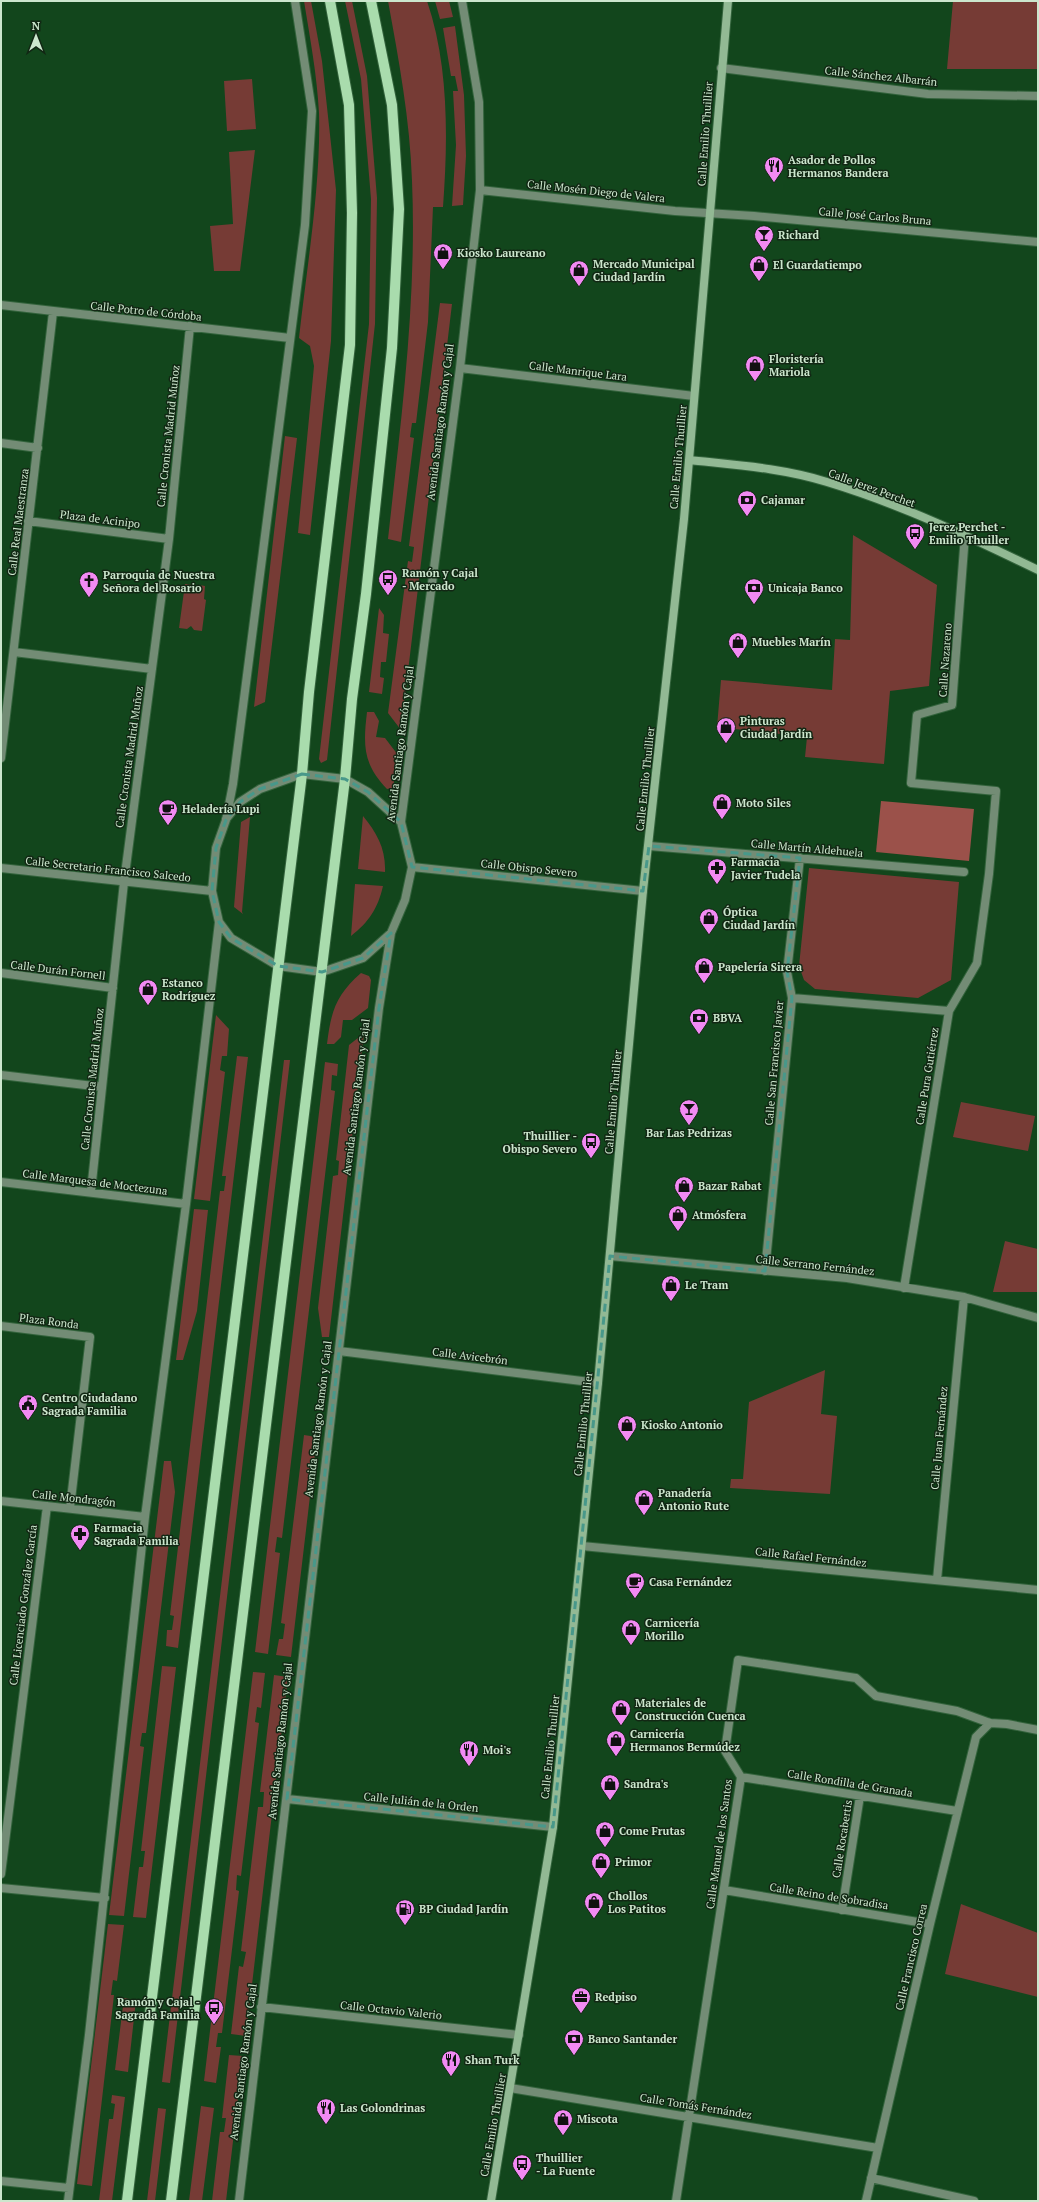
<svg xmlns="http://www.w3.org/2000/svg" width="1039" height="2202" font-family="'PT Serif',serif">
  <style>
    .green { fill: #763b35 }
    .forest { fill: #9b514a }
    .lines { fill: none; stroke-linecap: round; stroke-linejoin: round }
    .street-casing { stroke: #33633c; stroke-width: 10 }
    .secondary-casing { stroke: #33633c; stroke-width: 10 }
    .primary-casing { stroke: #33633c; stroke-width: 12 }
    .street { stroke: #738c75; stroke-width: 8 }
    .secondary { stroke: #92b994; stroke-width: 8 }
    .primary { stroke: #a9dcad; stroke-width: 10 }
    .marked { fill: none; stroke: #48988a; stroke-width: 3; stroke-dasharray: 8 5; stroke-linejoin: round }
    .labels { text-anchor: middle; stroke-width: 3; stroke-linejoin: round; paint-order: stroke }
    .street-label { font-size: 11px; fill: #cce6cd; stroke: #122714 }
    .poi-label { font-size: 11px; font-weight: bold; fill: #cce6cd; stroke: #122714; text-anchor: start }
  </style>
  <rect width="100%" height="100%" fill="#12461c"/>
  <!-- green -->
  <path class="green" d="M 304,1 L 311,1 L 322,61 L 336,190 L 331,341 L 310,535 L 298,533 L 314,366 L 310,346 L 299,338 C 307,265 321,185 319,113 C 317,75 310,38 304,1 Z
    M 345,1 L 352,1 L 367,76 L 377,198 L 375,324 L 327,760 L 321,763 L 319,759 L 369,324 L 371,199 L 361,79 Z
    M 388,1 L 427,1 C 449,65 448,140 443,207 L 433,207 L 428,322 L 416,423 L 412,423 L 410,437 L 414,438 L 401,542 L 388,539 C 401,420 417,301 412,181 C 410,120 399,61 388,1 Z
    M 435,1 L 449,1 L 453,17 L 440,19 Z
    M 953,1 L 1038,1 L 1038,69 L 947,69 Z
    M 455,26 L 464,95 L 466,156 L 463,205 L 452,206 L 456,145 L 453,91 L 458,91 L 455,76 L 451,76 L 443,28 Z
    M 252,79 L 256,129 L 227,131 L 224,81 Z
    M 255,150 L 240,271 L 214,271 L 210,226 L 233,224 L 229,152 Z
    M 440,303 L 452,304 L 401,730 L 388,713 L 408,561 L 412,562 L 414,547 L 409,546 Z
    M 285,436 L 297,438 L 265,702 L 254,707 Z
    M 853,535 L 937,585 L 929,686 L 890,691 L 884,764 L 805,757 L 807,737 L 717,727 L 721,680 L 832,690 L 835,639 L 850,640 Z
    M 185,584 L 193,585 L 196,588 L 199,585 L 205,586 L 204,599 L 206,600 L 202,631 L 194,630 L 191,626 L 187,629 L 179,628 Z
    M 379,608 L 384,615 L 383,633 L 389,634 L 386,662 L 381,662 L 380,677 L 384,678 L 382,694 L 369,692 Z
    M 367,712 L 374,712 L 379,721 L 376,737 L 385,738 L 398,755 L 393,788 L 387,789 C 363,764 363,746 367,712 Z
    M 363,816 C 377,833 386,849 385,872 L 358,869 Z
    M 250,817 L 242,912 L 243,914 L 234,907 L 241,822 Z
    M 809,868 L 959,882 L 951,980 L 918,998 L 815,989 L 804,980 L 799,966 Z
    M 355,884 L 383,886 C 378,908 369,922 351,936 Z
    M 361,973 L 369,976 L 371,980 L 368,1008 L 352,1020 L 343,1020 L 341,1037 L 334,1044 L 327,1044 C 331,1011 336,995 361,973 Z
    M 216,1015 L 229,1029 L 227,1056 L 222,1056 L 220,1070 L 225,1072 L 210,1201 L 194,1199 Z
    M 363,1034 L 364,1034 L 329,1337 L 322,1337 L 318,1308 L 333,1176 L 338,1175 L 339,1161 L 336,1160 L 349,1045 Z
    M 237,1056 L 248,1057 L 178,1648 L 166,1646 L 167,1630 L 172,1630 L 174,1616 L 170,1615 L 220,1191 L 224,1191 L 226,1176 L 222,1176 Z
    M 284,1060 L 290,1060 L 170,2083 L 162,2082 Z
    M 325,1062 L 338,1064 L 337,1076 L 332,1075 L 331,1090 L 335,1091 L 282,1538 L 277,1537 L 275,1552 L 280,1553 L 268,1654 L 255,1652 Z
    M 961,1102 L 1035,1116 L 1028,1151 L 953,1137 Z
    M 194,1209 L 208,1210 L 197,1311 L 183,1360 L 176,1360 Z
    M 1005,1241 L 1038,1249 L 1038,1292 L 993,1292 Z
    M 825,1370 L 821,1414 L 837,1416 L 830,1494 L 730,1488 L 731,1479 L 743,1479 L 749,1402 Z
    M 304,1435 L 317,1437 L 291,1657 L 276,1655 L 279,1639 L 283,1639 L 285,1624 L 281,1623 Z
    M 164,1461 L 171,1461 L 175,1492 L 146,1733 L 142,1733 L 140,1746 L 144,1747 L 124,1916 L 109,1915 Z
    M 162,1666 L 176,1667 L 146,1918 L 133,1917 L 139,1867 L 143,1867 L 145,1851 L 141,1851 Z
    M 253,1672 L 265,1673 L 261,1708 L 257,1707 L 255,1722 L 259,1723 L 241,1876 L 237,1875 L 236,1890 L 239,1891 L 222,2033 L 218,2033 L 216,2047 L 221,2047 L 216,2083 L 204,2081 Z
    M 274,1675 L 288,1677 L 246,2036 L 231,2034 L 239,1966 L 243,1967 L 246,1952 L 241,1951 L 258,1807 L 263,1807 L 264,1792 L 260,1792 Z
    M 961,1904 L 1038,1933 L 1038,1997 L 945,1974 Z
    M 108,1924 L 124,1925 L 117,1981 L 113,1980 L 111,1995 L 114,1995 L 92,2186 L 77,2184 Z
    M 124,1998 L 136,2000 L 128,2072 L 115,2070 Z
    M 229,2055 L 243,2056 L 226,2201 L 212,2201 L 220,2132 L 224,2132 L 226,2118 L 222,2118 Z
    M 112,2095 L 125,2097 L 112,2201 L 99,2201 L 109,2119 L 113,2119 L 115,2104 L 111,2103 Z
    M 201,2106 L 214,2108 L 202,2201 L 189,2201 Z
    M 158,2108 L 166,2109 L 155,2201 L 147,2201 Z"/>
  <!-- forest -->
  <path class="forest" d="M 881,801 L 974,809 L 969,861 L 876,852 Z"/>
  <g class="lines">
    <!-- street casing -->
    <g class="street-casing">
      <path id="street" d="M 721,68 L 928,94 L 1038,96
        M 480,190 L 675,211 L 754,216 L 1038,242
        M 1,305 L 290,338
        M 460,368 L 694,396
        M 1,443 L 38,448
        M 28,521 L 169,539
        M 14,652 L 152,669
        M 1,758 L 53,312
        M 226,819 L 240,802 L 260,789 L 302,774 L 345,779 L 368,792 L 401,822
        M 649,846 L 964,872
        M 412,867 L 643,891
        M 1,868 L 212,891
        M 219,922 L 231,938 L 278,966 L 322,972 L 363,958 L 391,933
        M 1,973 L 113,988
        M 792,998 L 949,1011
        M 1,1075 L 102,1087
        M 1,1182 L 186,1204
        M 91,1191 L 124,882 L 169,539 L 190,326
        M 610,1256 L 847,1278 L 964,1297 L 1038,1318
        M 765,1271 L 792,998 L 787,972 L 800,858
        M 904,1288 L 949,1011 L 977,963 L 989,874 L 996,791 L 911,783 L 917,715 L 952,705 L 965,535
        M 1,1326 L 90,1337 L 70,1508
        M 339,1351 L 598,1383
        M 1,1501 L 145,1517
        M 582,1546 L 1038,1590
        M 937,1580 L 964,1297
        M 741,1777 L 957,1811
        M 287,1799 L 553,1827
        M 1,1874 L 47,1506
        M 1,1888 L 105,1898
        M 724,1890 L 930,1924
        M 842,1910 L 860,1796
        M 261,2007 L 519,2035
        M 510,2088 L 878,2148
        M 871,2178 L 974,2201
        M 1,2181 L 69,2188
        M 68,2201 L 89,2035 L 145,1517 L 186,1204 L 219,922 L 212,891 L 216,848 L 226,820 L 233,784 L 305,225 L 312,111 L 295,1
        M 239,2201 L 379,1008 L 391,933 L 405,900 L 412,867 L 401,822 L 460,368 L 480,190 L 479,102 L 462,1
        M 676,2201 L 741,1777 L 725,1751 L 738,1660 L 856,1678 L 876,1696 L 957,1711 L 990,1723 L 1007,1724 L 1038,1730
        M 866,2201 L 930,1924 L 976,1737 L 990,1723"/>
    </g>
    <!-- secondary casing -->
    <g class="secondary-casing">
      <path id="secondary" d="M 689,460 C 735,465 783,468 827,482 C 900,504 970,537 1038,570
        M 491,2201 L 553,1827 L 598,1383 L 643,891 L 684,519 L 728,1"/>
    </g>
    <!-- primary casing -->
    <g class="primary-casing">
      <path id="primary" d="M 127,2201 L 302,774 L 309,692 L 350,345 L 352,213 L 349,105 L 330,1
        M 171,2201 L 345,779 L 352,699 L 366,594 L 392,348 L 399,209 L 392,105 L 371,1"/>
    </g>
    <!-- street -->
    <use href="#street" class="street"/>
    <!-- secondary -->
    <use href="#secondary" class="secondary"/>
    <!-- primary -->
    <use href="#primary" class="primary"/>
  </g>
  <!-- marked area -->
  <path class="marked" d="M 302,774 L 345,779 L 368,792 L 401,822 L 412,867 L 643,891 L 649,846 L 800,858 L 787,972 L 792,998 L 765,1271 L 610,1256 L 553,1827 L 287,1799 L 379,1008 L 391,933 L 363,958 L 322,972 L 278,966 L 231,938 L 219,922 L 212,891 L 216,848 L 226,820 L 240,802 L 260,789 Z"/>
  <!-- icons -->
  <defs>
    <g id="restaurant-pin" transform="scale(1)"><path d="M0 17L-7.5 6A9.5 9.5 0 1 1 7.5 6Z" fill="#f28af3" stroke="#122714"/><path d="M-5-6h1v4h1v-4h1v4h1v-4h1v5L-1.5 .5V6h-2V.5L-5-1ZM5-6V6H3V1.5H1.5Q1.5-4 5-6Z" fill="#111"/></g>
    <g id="bar-pin" transform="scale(1)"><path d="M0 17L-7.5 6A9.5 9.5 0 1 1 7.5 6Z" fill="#f28af3" stroke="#122714"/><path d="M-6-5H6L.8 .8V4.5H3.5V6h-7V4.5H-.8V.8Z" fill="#111"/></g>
    <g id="shop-pin" transform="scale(1)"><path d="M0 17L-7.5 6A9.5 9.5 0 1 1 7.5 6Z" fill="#f28af3" stroke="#122714"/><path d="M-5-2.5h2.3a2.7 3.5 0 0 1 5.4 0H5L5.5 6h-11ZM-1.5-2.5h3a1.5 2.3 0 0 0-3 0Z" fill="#111"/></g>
    <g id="bank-pin" transform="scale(1)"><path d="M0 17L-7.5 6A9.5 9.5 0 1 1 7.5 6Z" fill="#f28af3" stroke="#122714"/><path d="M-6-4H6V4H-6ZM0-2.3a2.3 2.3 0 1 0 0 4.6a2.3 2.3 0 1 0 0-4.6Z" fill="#111"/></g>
    <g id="bus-pin" transform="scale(1)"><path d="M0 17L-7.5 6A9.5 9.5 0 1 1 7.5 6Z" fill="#f28af3" stroke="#122714"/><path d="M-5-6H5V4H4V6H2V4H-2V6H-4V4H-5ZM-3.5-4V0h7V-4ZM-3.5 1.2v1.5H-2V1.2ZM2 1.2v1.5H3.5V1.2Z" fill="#111"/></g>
    <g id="church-pin" transform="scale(1)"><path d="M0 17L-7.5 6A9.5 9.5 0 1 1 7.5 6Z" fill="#f28af3" stroke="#122714"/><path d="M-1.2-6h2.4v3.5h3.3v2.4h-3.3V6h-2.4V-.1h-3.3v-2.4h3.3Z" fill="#111"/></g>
    <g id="cafe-pin" transform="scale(1)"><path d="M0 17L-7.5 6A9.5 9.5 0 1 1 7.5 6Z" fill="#f28af3" stroke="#122714"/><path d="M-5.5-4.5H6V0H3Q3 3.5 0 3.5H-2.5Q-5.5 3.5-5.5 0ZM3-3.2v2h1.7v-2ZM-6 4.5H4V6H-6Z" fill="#111"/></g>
    <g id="pharmacy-pin" transform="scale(1)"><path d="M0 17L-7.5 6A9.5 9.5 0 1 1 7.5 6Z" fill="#f28af3" stroke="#122714"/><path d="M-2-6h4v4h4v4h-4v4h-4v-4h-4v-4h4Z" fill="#111"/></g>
    <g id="civic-pin" transform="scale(1)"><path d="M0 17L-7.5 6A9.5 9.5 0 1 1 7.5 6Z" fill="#f28af3" stroke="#122714"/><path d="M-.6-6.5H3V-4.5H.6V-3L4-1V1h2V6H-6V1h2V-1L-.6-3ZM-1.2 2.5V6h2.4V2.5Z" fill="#111"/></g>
    <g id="fuel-pin" transform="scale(1)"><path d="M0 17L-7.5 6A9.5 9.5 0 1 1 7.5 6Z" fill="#f28af3" stroke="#122714"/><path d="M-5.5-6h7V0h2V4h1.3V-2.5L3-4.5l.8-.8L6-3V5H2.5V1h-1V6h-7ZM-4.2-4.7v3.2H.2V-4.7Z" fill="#111"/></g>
    <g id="office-pin" transform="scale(1)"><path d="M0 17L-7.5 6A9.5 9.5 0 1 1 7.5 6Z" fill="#f28af3" stroke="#122714"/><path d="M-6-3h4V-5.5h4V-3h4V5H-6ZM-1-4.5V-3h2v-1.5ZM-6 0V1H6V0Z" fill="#111"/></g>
  </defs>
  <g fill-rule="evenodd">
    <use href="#restaurant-pin" x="774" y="166"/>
    <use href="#bar-pin" x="764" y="235"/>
    <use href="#shop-pin" x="443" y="253"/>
    <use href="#shop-pin" x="759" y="265"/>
    <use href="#shop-pin" x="579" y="270"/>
    <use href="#shop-pin" x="755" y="365"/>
    <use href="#bank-pin" x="747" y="500"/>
    <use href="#bus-pin" x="915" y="533"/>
    <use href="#bus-pin" x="388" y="579"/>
    <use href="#church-pin" x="89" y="581"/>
    <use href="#bank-pin" x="754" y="588"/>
    <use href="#shop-pin" x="738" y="642"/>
    <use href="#shop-pin" x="726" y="727"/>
    <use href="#shop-pin" x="722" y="803"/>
    <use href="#cafe-pin" x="168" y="809"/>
    <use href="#pharmacy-pin" x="717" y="868"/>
    <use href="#shop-pin" x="709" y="918"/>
    <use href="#shop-pin" x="704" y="967"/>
    <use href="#shop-pin" x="148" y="989"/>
    <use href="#bank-pin" x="699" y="1018"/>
    <use href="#bar-pin" x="689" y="1109"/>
    <use href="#bus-pin" x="591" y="1142"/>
    <use href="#shop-pin" x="684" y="1186"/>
    <use href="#shop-pin" x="678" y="1215"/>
    <use href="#shop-pin" x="671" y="1285"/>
    <use href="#civic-pin" x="28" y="1404"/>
    <use href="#shop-pin" x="627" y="1425"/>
    <use href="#shop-pin" x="644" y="1499"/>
    <use href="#pharmacy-pin" x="80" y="1534"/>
    <use href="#cafe-pin" x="635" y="1582"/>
    <use href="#shop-pin" x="631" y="1629"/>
    <use href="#shop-pin" x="621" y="1709"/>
    <use href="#shop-pin" x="616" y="1740"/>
    <use href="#restaurant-pin" x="469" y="1750"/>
    <use href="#shop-pin" x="610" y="1784"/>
    <use href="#shop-pin" x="605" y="1831"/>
    <use href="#shop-pin" x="601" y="1862"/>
    <use href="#shop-pin" x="594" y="1902"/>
    <use href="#fuel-pin" x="405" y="1909"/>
    <use href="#office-pin" x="581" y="1997"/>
    <use href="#bus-pin" x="214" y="2008"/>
    <use href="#bank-pin" x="574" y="2039"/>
    <use href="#restaurant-pin" x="451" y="2060"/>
    <use href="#restaurant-pin" x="326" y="2108"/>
    <use href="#shop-pin" x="563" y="2119"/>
    <use href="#bus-pin" x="522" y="2164"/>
  </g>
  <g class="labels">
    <!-- street labels -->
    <g class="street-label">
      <text transform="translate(881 76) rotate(6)" y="4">Calle Sánchez Albarrán</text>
      <text transform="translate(705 134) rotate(-86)" y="4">Calle Emilio Thuillier</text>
      <text transform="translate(596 191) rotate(6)" y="4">Calle Mosén Diego de Valera</text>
      <text transform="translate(875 216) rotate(5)" y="4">Calle José Carlos Bruna</text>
      <text transform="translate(146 311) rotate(6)" y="4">Calle Potro de Córdoba</text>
      <text transform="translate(578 371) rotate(7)" y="4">Calle Manrique Lara</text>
      <text transform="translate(440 422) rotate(-83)" y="4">Avenida Santiago Ramón y Cajal</text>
      <text transform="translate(168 436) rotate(-84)" y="4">Calle Cronista Madrid Muñoz</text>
      <text transform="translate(678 457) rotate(-85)" y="4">Calle Emilio Thuillier</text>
      <text transform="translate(872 488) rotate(20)" y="4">Calle Jerez Perchet</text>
      <text transform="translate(100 519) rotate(7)" y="4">Plaza de Acinipo</text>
      <text transform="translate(18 522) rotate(-83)" y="4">Calle Real Maestranza</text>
      <text transform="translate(945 660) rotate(-86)" y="4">Calle Nazareno</text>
      <text transform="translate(400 744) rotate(-83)" y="4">Avenida Santiago Ramón y Cajal</text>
      <text transform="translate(129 757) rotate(-82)" y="4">Calle Cronista Madrid Muñoz</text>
      <text transform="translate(645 779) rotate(-84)" y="4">Calle Emilio Thuillier</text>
      <text transform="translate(807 848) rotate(5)" y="4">Calle Martín Aldehuela</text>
      <text transform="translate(529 868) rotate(6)" y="4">Calle Obispo Severo</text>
      <text transform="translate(108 869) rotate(6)" y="4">Calle Secretario Francisco Salcedo</text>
      <text transform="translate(58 970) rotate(7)" y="4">Calle Durán Fornell</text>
      <text transform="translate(774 1063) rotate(-85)" y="4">Calle San Francisco Javier</text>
      <text transform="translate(927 1076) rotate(-81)" y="4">Calle Pura Gutiérrez</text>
      <text transform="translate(92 1079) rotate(-84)" y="4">Calle Cronista Madrid Muñoz</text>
      <text transform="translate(356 1097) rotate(-83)" y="4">Avenida Santiago Ramón y Cajal</text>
      <text transform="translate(613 1102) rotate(-85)" y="4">Calle Emilio Thuillier</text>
      <text transform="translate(95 1182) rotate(7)" y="4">Calle Marquesa de Moctezuna</text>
      <text transform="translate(815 1265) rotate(6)" y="4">Calle Serrano Fernández</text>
      <text transform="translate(49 1321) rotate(7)" y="4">Plaza Ronda</text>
      <text transform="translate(470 1356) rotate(7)" y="4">Calle Avicebrón</text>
      <text transform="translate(318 1419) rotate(-83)" y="4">Avenida Santiago Ramón y Cajal</text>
      <text transform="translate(583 1424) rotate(-84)" y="4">Calle Emilio Thuillier</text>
      <text transform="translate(939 1438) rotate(-85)" y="4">Calle Juan Fernández</text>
      <text transform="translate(74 1498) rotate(6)" y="4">Calle Mondragón</text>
      <text transform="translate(811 1557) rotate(6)" y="4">Calle Rafael Fernández</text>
      <text transform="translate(23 1605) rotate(-83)" y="4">Calle Licenciado González García</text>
      <text transform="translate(280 1741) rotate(-84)" y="4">Avenida Santiago Ramón y Cajal</text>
      <text transform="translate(550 1747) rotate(-84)" y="4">Calle Emilio Thuillier</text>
      <text transform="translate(850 1783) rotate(9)" y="4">Calle Rondilla de Granada</text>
      <text transform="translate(421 1802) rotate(6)" y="4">Calle Julián de la Orden</text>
      <text transform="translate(842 1839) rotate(-81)" y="4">Calle Rocabertis</text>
      <text transform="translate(719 1844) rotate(-82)" y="4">Calle Manuel de los Santos</text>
      <text transform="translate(829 1896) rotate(9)" y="4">Calle Reino de Sobradisa</text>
      <text transform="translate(911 1957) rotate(-77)" y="4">Calle Francisco Correa</text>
      <text transform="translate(391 2010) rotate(6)" y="4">Calle Octavio Valerio</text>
      <text transform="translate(243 2062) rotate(-83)" y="4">Avenida Santiago Ramón y Cajal</text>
      <text transform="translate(696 2106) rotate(9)" y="4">Calle Tomás Fernández</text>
      <text transform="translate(493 2125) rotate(-80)" y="4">Calle Emilio Thuillier</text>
    </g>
    <!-- poi labels -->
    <g class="poi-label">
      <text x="788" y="164">Asador de Pollos<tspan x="788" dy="13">Hermanos Bandera</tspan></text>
      <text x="778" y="239">Richard</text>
      <text x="457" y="257">Kiosko Laureano</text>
      <text x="593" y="268">Mercado Municipal<tspan x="593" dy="13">Ciudad Jardín</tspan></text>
      <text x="773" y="269">El Guardatiempo</text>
      <text x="769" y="363">Floristería<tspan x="769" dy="13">Mariola</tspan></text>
      <text x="761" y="504">Cajamar</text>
      <text x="929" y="531">Jerez Perchet -<tspan x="929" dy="13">Emilio Thuiller</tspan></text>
      <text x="402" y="577">Ramón y Cajal<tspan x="402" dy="13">- Mercado</tspan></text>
      <text x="103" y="579">Parroquia de Nuestra<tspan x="103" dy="13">Señora del Rosario</tspan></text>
      <text x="768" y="592">Unicaja Banco</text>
      <text x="752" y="646">Muebles Marín</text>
      <text x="740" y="725">Pinturas<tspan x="740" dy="13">Ciudad Jardín</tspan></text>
      <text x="736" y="807">Moto Siles</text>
      <text x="182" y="813">Heladería Lupi</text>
      <text x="731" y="866">Farmacia<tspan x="731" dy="13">Javier Tudela</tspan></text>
      <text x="723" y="916">Óptica<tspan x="723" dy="13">Ciudad Jardín</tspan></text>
      <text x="718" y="971">Papelería Sirera</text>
      <text x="162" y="987">Estanco<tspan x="162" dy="13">Rodríguez</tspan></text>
      <text x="713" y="1022">BBVA</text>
      <text x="689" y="1137" text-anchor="middle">Bar Las Pedrizas</text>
      <text x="577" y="1140" text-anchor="end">Thuillier -<tspan x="577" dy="13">Obispo Severo</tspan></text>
      <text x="698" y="1190">Bazar Rabat</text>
      <text x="692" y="1219">Atmósfera</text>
      <text x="685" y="1289">Le Tram</text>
      <text x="42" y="1402">Centro Ciudadano<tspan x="42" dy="13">Sagrada Familia</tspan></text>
      <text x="641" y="1429">Kiosko Antonio</text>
      <text x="658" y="1497">Panadería<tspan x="658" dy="13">Antonio Rute</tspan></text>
      <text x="94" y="1532">Farmacia<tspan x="94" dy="13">Sagrada Familia</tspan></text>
      <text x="649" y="1586">Casa Fernández</text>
      <text x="645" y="1627">Carnicería<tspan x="645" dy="13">Morillo</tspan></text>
      <text x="635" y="1707">Materiales de<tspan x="635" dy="13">Construcción Cuenca</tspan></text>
      <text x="630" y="1738">Carnicería<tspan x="630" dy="13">Hermanos Bermúdez</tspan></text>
      <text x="483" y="1754">Moi's</text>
      <text x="624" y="1788">Sandra's</text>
      <text x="619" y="1835">Come Frutas</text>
      <text x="615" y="1866">Primor</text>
      <text x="608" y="1900">Chollos<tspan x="608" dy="13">Los Patitos</tspan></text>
      <text x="419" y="1913">BP Ciudad Jardín</text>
      <text x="595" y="2001">Redpiso</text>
      <text x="200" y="2006" text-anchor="end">Ramón y Cajal -<tspan x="200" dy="13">Sagrada Familia</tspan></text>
      <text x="588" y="2043">Banco Santander</text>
      <text x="465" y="2064">Shan Turk</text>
      <text x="340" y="2112">Las Golondrinas</text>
      <text x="577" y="2123">Miscota</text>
      <text x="536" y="2162">Thuillier<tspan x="536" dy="13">- La Fuente</tspan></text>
    </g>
  </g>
  <!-- border -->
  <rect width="1039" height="2202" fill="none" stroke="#cce6cd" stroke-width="4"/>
  <!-- north arrow -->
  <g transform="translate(36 36)" stroke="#122714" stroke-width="3" paint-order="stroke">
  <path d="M0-3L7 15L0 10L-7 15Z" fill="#cce6cd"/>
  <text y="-6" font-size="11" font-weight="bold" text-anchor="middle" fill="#cce6cd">N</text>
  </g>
</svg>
